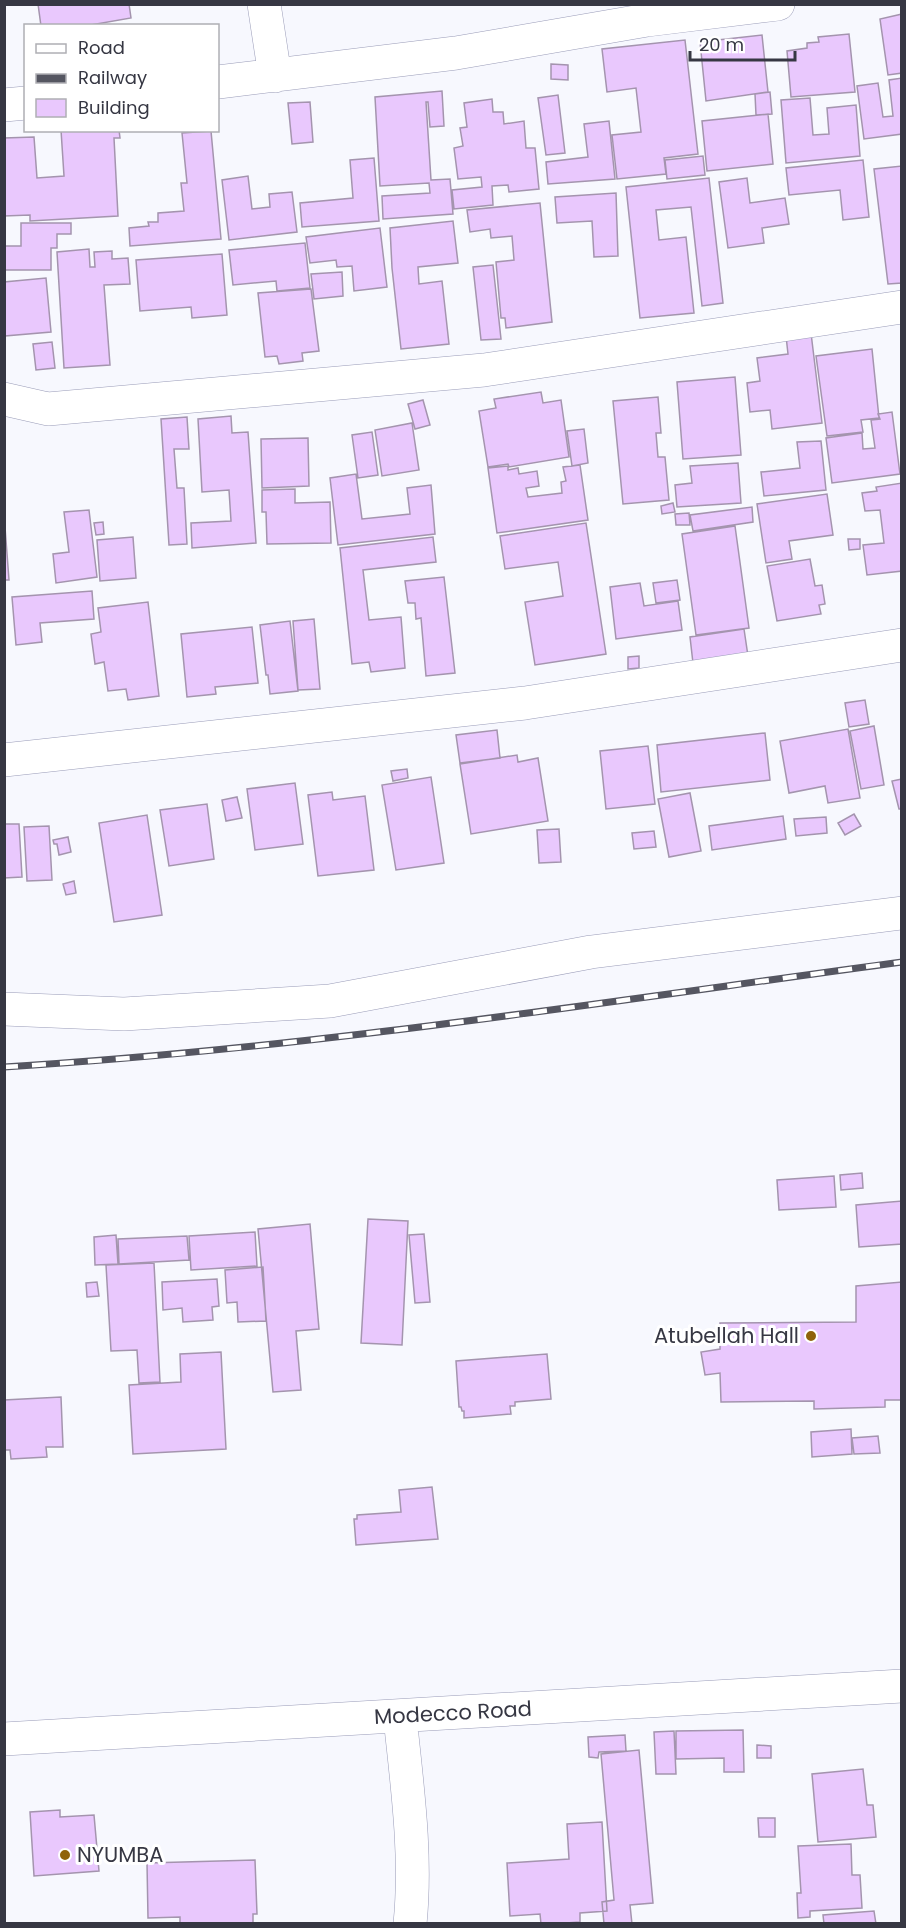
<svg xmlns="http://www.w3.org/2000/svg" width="906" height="1928" font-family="Poppins,sans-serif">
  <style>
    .building { fill: #e9c8fd; stroke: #a494ae; stroke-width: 1.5 }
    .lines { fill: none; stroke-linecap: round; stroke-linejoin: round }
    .minor-casing { stroke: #9a9cb8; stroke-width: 34 }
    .minor { stroke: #fff; stroke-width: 33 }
    .rail-casing { stroke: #555661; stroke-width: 7 }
    .rail { stroke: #fff; stroke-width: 4.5; stroke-dasharray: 14; stroke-linecap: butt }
    .poi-dot { fill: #8f620a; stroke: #fff; stroke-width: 2 }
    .labels { text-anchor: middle; stroke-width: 6; stroke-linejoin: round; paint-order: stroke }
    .poi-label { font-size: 21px; fill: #363743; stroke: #fff; text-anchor: end }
    .street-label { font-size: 21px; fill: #363743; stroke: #fff }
  </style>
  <rect width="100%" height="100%" fill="#f7f8fe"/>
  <!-- building -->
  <path class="building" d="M 38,4 L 129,4 L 131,18 L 85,26 L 41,26 Z
    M 902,14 L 902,73 L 888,75 L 880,19 Z
    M 849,34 L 855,92 L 791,97 L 787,51 L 807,48 L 807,43 L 819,42 L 818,37 Z
    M 762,35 L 768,92 L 706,101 L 700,42 Z
    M 685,40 L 698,154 L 664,158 L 666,174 L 617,179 L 612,135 L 641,132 L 636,88 L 607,92 L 602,49 Z
    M 551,64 L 568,65 L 568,80 L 551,79 Z
    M 902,78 L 902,134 L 864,139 L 857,86 L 878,83 L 883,117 L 893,116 L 889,80 Z
    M 442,91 L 444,126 L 430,127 L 428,102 L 426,102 L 431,180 L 450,179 L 453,214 L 383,219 L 382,196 L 430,193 L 429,183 L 380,186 L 375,97 Z
    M 770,92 L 772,114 L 756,115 L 755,94 Z
    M 558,95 L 565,153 L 546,155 L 538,98 Z
    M 810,98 L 813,135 L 829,134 L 827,108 L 856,105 L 860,156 L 786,163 L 781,100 Z
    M 492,99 L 493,112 L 503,112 L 504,124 L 524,121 L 526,148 L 535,148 L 539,189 L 509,192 L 508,185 L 492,186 L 493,205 L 454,209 L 452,190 L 482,187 L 481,177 L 458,179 L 454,148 L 463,146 L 460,128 L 467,127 L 464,103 Z
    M 310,102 L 313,142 L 292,144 L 288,103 Z
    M 768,114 L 773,164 L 707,171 L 702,121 Z
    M 609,121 L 615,179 L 548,184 L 546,162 L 588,157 L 584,124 Z
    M 61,130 L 119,130 L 120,138 L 114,138 L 118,216 L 30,221 L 30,215 L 4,216 L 4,138 L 34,137 L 37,178 L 64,176 Z
    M 211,131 L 221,239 L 130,246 L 129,228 L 149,226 L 148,222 L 158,222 L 158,213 L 184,211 L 181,183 L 187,183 L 182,133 Z
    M 703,156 L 705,175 L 667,179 L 665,160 Z
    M 374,158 L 379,221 L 302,227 L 300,203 L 353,198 L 350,160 Z
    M 863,160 L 869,217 L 843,220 L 840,190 L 789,195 L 786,168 Z
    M 902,166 L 902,283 L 888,284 L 874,169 Z
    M 248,176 L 252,209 L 270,207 L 269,194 L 292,192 L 297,232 L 229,240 L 222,180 Z
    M 709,178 L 723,303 L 702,306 L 691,207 L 656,210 L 659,240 L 686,237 L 694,313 L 640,318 L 626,187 Z
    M 747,178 L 750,203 L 785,198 L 789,224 L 762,228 L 764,243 L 728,248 L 719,182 Z
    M 616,193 L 618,256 L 594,257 L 592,221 L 557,223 L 555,197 Z
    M 540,203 L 552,322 L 506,328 L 505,318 L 501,318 L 496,262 L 514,260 L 512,236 L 491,238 L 490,229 L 470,232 L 467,210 Z
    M 453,221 L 458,263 L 418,267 L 419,284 L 442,281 L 449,344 L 401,349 L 392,268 L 390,228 Z
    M 21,223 L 71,223 L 71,234 L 57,234 L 57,248 L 51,248 L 51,270 L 4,270 L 4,246 L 21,246 Z
    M 380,228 L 387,287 L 354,291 L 352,266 L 337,267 L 336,260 L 310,263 L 306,237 Z
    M 305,243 L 310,288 L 277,291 L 276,281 L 233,285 L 229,250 Z
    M 89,249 L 90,267 L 95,267 L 94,252 L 112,251 L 112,259 L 128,258 L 130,284 L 104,285 L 110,365 L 64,368 L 57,252 Z
    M 222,254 L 227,315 L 192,318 L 191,307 L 140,311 L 136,260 Z
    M 493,265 L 501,339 L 481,340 L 473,267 Z
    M 342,272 L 343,296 L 314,299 L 311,274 Z
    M 46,278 L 51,332 L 5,336 L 4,348 L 4,282 Z
    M 311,289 L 319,351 L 302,353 L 303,361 L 279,364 L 277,356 L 265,357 L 258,293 Z
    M 811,333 L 822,423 L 772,429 L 770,410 L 750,412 L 747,383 L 760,381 L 757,358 L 788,354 L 786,336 Z
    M 52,342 L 55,368 L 36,370 L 33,344 Z
    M 872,349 L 879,418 L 861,420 L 863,432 L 827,436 L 816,356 Z
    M 735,377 L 741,455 L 683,459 L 677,382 Z
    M 541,392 L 543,403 L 561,400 L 569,457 L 509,467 L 508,464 L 488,467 L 479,411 L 496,408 L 494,399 Z
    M 658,397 L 661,433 L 656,433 L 658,457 L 665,457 L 669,500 L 623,504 L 613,401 Z
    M 423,400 L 430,425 L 415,429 L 408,404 Z
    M 892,412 L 900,474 L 832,483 L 826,438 L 862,433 L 863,449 L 875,448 L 871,420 L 880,419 L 878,414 Z
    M 231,416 L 232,433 L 248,432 L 256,543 L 192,548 L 191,523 L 231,521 L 229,490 L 202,492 L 198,419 Z
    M 187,417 L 189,449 L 174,449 L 177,488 L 184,488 L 187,544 L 169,545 L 161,419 Z
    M 412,423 L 419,470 L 382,476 L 375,430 Z
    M 584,429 L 588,463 L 572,466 L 567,431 Z
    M 372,432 L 378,475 L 358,478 L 352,435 Z
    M 308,438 L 309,486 L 262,488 L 261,439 Z
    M 821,441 L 826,490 L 764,496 L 761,472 L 800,468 L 797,442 Z
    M 738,463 L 741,503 L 677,507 L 675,485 L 692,483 L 690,466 Z
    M 580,465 L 588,520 L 497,533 L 488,468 L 508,466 L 508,470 L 518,468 L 519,474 L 537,471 L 539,486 L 526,488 L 528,497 L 562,493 L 561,482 L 566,481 L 563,467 Z
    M 356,474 L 362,519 L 410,514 L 407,488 L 431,485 L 435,534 L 338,545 L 330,478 Z
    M 902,483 L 902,571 L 867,575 L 863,545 L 884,543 L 880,510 L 865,511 L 862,493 L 877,491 L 876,487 Z
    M 295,489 L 295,503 L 330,502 L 331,543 L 267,544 L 266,512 L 262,512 L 262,490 Z
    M 827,494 L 833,535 L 789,541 L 792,559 L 766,563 L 757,504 Z
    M 673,503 L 675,512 L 662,514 L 661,506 Z
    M 752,507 L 753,522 L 693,531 L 690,515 Z
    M 89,510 L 97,577 L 56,583 L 53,554 L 69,552 L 64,512 Z
    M 689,513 L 690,525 L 676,525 L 675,514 Z
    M 4,514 L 9,580 L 4,580 Z
    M 103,522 L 104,534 L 96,535 L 94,523 Z
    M 586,523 L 606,654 L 535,665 L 525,602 L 563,596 L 558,562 L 505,569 L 500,536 Z
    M 735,526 L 749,628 L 696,635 L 682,534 Z
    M 133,537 L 136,578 L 100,581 L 97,540 Z
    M 433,537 L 436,562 L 363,570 L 369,620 L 401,617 L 405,668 L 371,672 L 369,662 L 352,664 L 340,548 Z
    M 848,539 L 860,539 L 860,549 L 849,550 Z
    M 810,559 L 815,586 L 822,585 L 825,604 L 819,605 L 821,614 L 777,621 L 767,566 Z
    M 444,577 L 455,673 L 426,676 L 421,618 L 416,619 L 415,603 L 408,603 L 405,581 Z
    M 677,580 L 680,600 L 656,603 L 653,583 Z
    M 640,583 L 644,606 L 678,601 L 682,630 L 616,639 L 610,587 Z
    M 92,591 L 94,619 L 40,623 L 42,642 L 16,645 L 12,597 Z
    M 148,602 L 159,696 L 128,700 L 126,689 L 108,691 L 104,662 L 95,664 L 91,634 L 101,632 L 98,608 Z
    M 314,619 L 320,689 L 298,690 L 293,621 Z
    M 290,621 L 298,691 L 270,694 L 268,675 L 266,675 L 260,625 Z
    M 252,627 L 258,683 L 215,687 L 216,694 L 187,697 L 181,634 Z
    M 744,629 L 749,663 L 694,672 L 690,637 Z
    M 639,656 L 639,668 L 628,669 L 628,657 Z
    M 865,700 L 869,724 L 849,727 L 845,703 Z
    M 874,726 L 884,785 L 861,789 L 850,731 Z
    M 848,729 L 860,798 L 828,803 L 825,786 L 789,793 L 780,741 Z
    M 497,730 L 500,758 L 460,763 L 456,735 Z
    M 765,733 L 770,780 L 661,792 L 657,745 Z
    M 648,746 L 655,804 L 606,809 L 600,751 Z
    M 517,755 L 518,762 L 538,758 L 548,821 L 471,834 L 460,764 Z
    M 407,769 L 408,778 L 393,781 L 391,771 Z
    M 431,777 L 444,863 L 396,870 L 382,785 Z
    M 902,779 L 902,809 L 899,809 L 892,781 Z
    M 295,783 L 303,844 L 255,850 L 247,789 Z
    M 332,792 L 333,800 L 365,796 L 374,870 L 318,876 L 308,795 Z
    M 690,793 L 701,851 L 669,857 L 658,799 Z
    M 237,797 L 242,818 L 226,821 L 222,800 Z
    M 207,804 L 214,859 L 169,866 L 160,810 Z
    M 854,814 L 861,826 L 845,835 L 838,823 Z
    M 147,815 L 162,915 L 114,922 L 99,823 Z
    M 783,816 L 786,839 L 712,850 L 709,826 Z
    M 826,817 L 827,833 L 796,836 L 794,819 Z
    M 4,824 L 19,824 L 22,877 L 4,878 Z
    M 49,826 L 52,880 L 27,881 L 24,827 Z
    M 559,829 L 561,862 L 539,863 L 537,830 Z
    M 654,831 L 656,847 L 634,849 L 632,833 Z
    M 68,837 L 71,852 L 59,855 L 57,844 L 54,844 L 53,840 Z
    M 74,881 L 76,893 L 66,895 L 63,884 Z
    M 862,1173 L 863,1188 L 841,1190 L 840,1175 Z
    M 834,1176 L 836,1207 L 779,1210 L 777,1180 Z
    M 902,1201 L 902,1244 L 859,1247 L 856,1205 Z
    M 368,1219 L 408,1221 L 402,1345 L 361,1343 Z
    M 310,1224 L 319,1329 L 296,1331 L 301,1390 L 273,1392 L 258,1229 Z
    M 255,1232 L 257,1266 L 191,1270 L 189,1236 Z
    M 424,1234 L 430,1302 L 415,1303 L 409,1235 Z
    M 116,1235 L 118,1264 L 95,1265 L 94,1237 Z
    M 187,1236 L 189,1260 L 119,1264 L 118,1239 Z
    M 154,1263 L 160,1382 L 139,1383 L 137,1350 L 111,1351 L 106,1265 Z
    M 263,1267 L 266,1321 L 238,1322 L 237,1302 L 227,1303 L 225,1270 Z
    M 217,1279 L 219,1306 L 212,1307 L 213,1320 L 183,1322 L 182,1308 L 163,1310 L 162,1282 Z
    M 97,1282 L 99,1296 L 87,1297 L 86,1283 Z
    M 902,1282 L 902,1400 L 885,1400 L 885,1407 L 814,1409 L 814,1401 L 721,1402 L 720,1373 L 705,1375 L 701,1352 L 720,1349 L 720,1323 L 856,1322 L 856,1286 Z
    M 221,1352 L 226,1449 L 133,1454 L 129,1385 L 181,1382 L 180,1354 Z
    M 547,1354 L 551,1399 L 515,1402 L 515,1406 L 510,1406 L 511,1414 L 464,1418 L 464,1411 L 462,1411 L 461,1407 L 459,1407 L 456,1361 Z
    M 61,1397 L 63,1447 L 46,1447 L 47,1457 L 11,1459 L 10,1450 L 4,1450 L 4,1400 Z
    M 851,1429 L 852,1454 L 812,1457 L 811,1432 Z
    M 878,1436 L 880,1453 L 854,1454 L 852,1438 Z
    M 432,1487 L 438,1539 L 356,1545 L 354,1519 L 357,1519 L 357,1515 L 401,1512 L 399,1490 Z
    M 743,1730 L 744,1772 L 724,1772 L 724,1758 L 676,1759 L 676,1731 Z
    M 674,1731 L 676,1774 L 656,1774 L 654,1732 Z
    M 625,1735 L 626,1751 L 599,1752 L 598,1758 L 589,1757 L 588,1737 Z
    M 757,1745 L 771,1746 L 771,1758 L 757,1758 Z
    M 639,1750 L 653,1903 L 630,1905 L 632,1924 L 604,1924 L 602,1902 L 614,1900 L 601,1754 Z
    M 863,1769 L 867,1805 L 873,1805 L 876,1837 L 818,1842 L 812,1774 Z
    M 60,1810 L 60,1817 L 94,1815 L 99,1871 L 34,1876 L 30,1812 Z
    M 758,1818 L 775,1818 L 775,1837 L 759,1837 Z
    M 602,1822 L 607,1911 L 580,1913 L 580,1922 L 551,1924 L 541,1924 L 540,1914 L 510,1916 L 507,1863 L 569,1859 L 567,1824 Z
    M 851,1844 L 852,1875 L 860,1875 L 862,1908 L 810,1911 L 810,1917 L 798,1918 L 797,1893 L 801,1893 L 798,1846 Z
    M 255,1860 L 257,1914 L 253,1914 L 253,1924 L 180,1924 L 180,1917 L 148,1918 L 147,1863 Z
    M 874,1911 L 876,1924 L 824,1924 L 823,1915 Z"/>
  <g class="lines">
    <!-- minor casing -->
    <g class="minor-casing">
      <path id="minor" d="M 264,4 L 275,76
        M 218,82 L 456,53 L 647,20 L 778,4
        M 4,105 L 26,103
        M 4,399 L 48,409 L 484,370 L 902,307
        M 4,760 L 525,703 L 902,645
        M 4,1009 L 124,1014 L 330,1001 L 591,952 L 902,913
        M 400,1717 C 407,1785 417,1855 410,1924
        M 4,1739 L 902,1686"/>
    </g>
    <!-- minor -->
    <use href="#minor" class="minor"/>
    <!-- rail casing -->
    <g class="rail-casing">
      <path id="rail" d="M 4,1067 C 305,1049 603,1002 902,962"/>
    </g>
    <!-- rail -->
    <use href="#rail" class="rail"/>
  </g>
  <!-- markers -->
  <g class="poi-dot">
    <circle cx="811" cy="1336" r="6"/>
    <circle cx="65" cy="1855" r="6"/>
  </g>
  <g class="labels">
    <!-- poi labels -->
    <g class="poi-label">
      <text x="799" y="1343">Atubellah Hall</text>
      <text x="77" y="1862" text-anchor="start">NYUMBA</text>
    </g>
    <!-- street labels -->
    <g class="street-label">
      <text transform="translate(453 1713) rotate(-3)" y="7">Modecco Road</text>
    </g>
  </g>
  <!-- border -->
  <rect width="906" height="1928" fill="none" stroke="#363743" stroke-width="12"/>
  <!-- legend -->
  <rect x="24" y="24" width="195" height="108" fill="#ffffff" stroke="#afafb4" stroke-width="1.5"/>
  <rect x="36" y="44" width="30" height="9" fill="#ffffff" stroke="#afafb4" stroke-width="1.5"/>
  <text x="78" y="54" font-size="18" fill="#363743">Road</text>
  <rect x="36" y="74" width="30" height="9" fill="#555661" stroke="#afafb4" stroke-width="1.5"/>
  <text x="78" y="84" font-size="18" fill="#363743">Railway</text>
  <rect x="36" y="99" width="30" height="18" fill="#e9c8fd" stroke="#afafb4" stroke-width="1.5"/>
  <text x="78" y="114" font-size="18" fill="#363743">Building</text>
  <!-- scale -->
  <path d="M690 51v9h105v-9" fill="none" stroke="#363743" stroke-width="3"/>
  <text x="699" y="51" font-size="18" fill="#363743" stroke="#ffffff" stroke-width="4.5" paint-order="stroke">20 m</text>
</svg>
